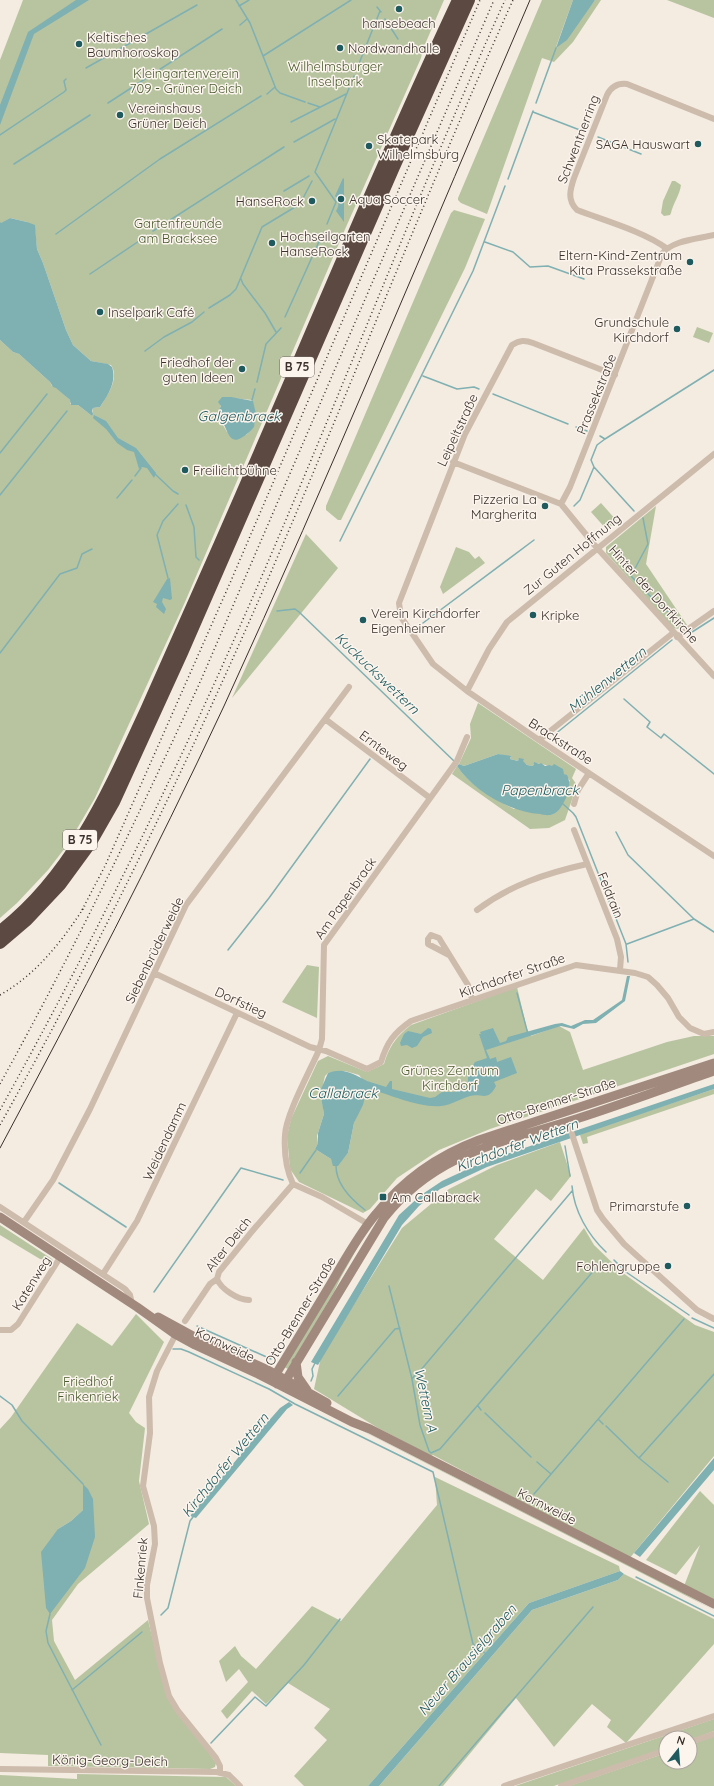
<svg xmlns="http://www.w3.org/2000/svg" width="714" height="1786" font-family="Quicksand,sans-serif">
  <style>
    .green { fill: #b8c4a0; fill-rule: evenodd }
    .water { fill: #7fb0b2 }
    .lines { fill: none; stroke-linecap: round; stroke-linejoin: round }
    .stream { stroke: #7fb0b2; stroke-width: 1.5 }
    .street { stroke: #cdbbac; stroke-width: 6 }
    .secondary { stroke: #a18a7d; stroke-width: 9 }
    .highway { stroke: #5c4a42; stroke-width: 12 }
    .tram { stroke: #3b302b; stroke-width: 1 }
    .rail { stroke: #3b302b; stroke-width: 1.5; stroke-dasharray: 1 3; stroke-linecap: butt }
    .poi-dot { fill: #1f5a5e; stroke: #fbf5ee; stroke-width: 1.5 }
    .labels { text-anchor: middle; stroke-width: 3; stroke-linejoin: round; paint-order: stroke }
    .shield { fill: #fbf5ee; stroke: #756b66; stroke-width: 1 }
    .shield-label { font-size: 12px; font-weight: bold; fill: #3b302b }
    .poi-label { font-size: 13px; fill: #3b302b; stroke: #fbf5ee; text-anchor: start }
    .park-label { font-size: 13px; fill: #4a5a2e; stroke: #fbf5ee }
    .street-label { font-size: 13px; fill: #3b302b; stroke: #fbf5ee }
    .water-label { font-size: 14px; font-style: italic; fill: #1f5a5e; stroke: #fbf5ee }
  </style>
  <rect width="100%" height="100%" fill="#f4ebe1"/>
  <!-- green -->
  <path class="green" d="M 23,0 L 444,0 L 423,49 L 421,58 L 346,227 L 185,602 L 95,798 L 68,844 L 48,870 L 17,903 L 0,918 L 0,340 L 13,352 L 19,354 L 50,382 L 52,386 L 56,387 L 71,401 L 70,404 L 78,405 L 92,416 L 93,408 L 100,407 C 107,396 120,378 111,365 L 91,361 L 73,345 L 66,330 L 43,263 L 37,249 L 35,230 L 27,222 L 10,218 L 0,224 L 0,60 ZM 222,397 L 252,400 C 256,415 258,425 246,435 L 227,432 L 219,418 Z
    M 542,0 L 573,0 L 556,47 L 595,0 L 601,0 L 573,42 L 554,62 L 542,58 L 487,214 L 461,203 L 458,200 L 458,198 Z
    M 667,0 L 714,0 L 714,18 Z
    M 672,181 L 675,181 L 681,185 C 680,194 673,204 671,213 L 670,215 L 664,216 L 661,213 L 663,201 Z
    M 454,210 L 485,219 L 465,268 L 341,520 L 338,520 L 326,510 L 326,506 L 451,213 Z
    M 697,327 L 713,333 L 709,343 L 693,337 Z
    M 601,503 L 617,521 L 607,530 L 591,512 Z
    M 656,506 L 646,564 L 687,625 L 679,629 L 673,628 L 606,553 L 606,547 Z
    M 306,534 L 338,568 L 232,698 Z
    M 456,547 L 469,552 L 475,559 L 479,556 L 485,563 L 443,594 L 440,587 Z
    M 478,703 L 576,769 L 572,778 L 577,785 L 565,820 L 549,828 L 530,829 L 452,774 L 457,766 C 470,786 494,799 514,809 L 570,781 C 565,770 543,762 533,764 L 533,766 L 527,765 L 522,761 L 523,759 L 519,759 L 518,761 L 510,759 L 511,757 L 498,754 L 464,766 L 459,764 L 471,738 L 470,724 Z
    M 307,965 L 319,967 L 317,1018 L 282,1002 Z
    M 517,987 L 527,1029 L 531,1036 L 559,1026 L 570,1032 L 583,1070 L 667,1042 L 694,1036 L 714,1036 L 714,1054 L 490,1129 L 439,1150 L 397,1178 L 370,1209 L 363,1213 L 299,1182 L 290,1169 L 287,1136 L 291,1119 L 318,1061 L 328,1056 L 367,1072 L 384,1064 C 390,1045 396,1037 411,1025 ZM 345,1071 L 359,1075 L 370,1089 L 366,1093 L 354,1123 L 348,1153 L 339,1164 L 333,1163 L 331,1159 L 315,1149 L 318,1143 L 317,1136 L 324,1114 L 321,1093 L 325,1076 L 328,1073 Z
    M 714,1089 L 714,1094 L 587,1137 L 588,1143 L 583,1144 L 580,1135 L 586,1132 Z
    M 560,1142 L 571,1176 L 551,1201 L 536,1189 L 494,1239 L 543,1280 L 584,1228 L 594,1245 L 623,1273 L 695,1325 L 714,1332 L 714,1456 L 629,1559 L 433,1455 L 431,1456 L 378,1428 L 314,1389 L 321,1357 L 402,1228 L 449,1189 L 497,1165 Z
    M 0,1225 L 52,1259 L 53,1261 L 40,1259 L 0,1235 Z
    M 358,1244 L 359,1245 L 341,1277 L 334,1292 L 288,1369 L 284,1367 Z
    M 136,1314 L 164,1342 L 129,1413 L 136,1422 L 145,1428 L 139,1481 L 149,1524 L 78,1584 L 52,1620 L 54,1641 L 75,1680 L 148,1620 L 166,1693 L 216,1763 L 215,1767 L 210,1769 L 48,1766 L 48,1755 L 0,1753 L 0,1429 L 11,1417 L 77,1323 L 112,1346 ZM 83,1484 L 85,1568 L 58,1529 L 71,1521 L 83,1510 Z
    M 290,1394 L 666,1584 L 714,1610 Z
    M 435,1477 L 619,1566 L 620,1571 L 529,1603 L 368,1786 L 304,1786 L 294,1776 L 327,1740 L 314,1728 L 330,1709 L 288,1683 L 266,1704 L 252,1691 L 227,1719 L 221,1711 L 248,1682 L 239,1669 L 226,1682 L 219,1661 L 235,1646 L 241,1656 L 256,1669 L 312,1606 L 341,1621 L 437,1505 Z
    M 700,1491 L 714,1505 L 714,1600 L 684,1586 L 700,1545 L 676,1575 L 646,1560 Z
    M 624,1574 L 714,1619 L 714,1644 L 626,1743 L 607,1727 L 611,1720 L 592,1704 L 554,1747 L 516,1698 L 443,1786 L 379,1786 L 532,1610 L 618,1580 Z
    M 714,1719 L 714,1731 L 690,1740 L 690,1738 L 666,1738 L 666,1748 L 554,1786 L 515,1786 Z
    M 714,1736 L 714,1786 L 569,1786 L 666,1753 L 666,1762 L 690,1762 L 690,1745 Z
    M 77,1774 L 226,1777 L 236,1786 L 0,1786 L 0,1775 L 77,1779 Z"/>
  <!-- water -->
  <path class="water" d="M 76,0 L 89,0 L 34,34 L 0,125 L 0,105 L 28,32 Z
    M 573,0 L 595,0 L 567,40 L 556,48 Z
    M 343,178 L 344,179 L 344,222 L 336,211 C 339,206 340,201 335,196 Z
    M 10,218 L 27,222 L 35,225 L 37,249 L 43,263 L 66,330 L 73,345 L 91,361 L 108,364 L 112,367 C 117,382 108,395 100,407 L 93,408 L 92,411 L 93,414 L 92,416 L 78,405 L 71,405 L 70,400 L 56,388 L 53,387 L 50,382 L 19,354 L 13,352 L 0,340 L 0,222 L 1,223 Z
    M 222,397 L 231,397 L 253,401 L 256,414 L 254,427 C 250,432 246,435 241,438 C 228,446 227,425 220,419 L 221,414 L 219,410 L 221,406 L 218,402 Z
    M 94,415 L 106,421 L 118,438 L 136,448 L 156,473 L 154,478 L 147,468 L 142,467 L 139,469 L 134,452 L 127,450 L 117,443 L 106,429 L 93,418 Z
    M 170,578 L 172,599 L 170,600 L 163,598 L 162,602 L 166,609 L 164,614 L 156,607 L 157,604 L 153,602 L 167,579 Z
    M 498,754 L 511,756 L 510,759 L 518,761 L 519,758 L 524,759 L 523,761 L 527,765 L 533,766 L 534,762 L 539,764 L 541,763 L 545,766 L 549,765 L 552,766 L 554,764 L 563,769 L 564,774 L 567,775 C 571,783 569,790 566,798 C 563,804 559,812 553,814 C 549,816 544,815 540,814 C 511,812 474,792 457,766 L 459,764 L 464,766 Z
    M 627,976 L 630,976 L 625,1001 L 596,1023 L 583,1024 L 574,1029 L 561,1026 L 486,1050 L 490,1059 L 496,1057 L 497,1062 L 511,1057 L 517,1073 L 494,1082 L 496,1086 C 488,1102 482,1093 470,1096 C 460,1099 451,1105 441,1106 C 419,1108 391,1095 370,1089 L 366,1093 L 363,1105 L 354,1123 L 348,1153 L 338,1166 L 333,1166 L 331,1159 L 315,1149 L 318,1143 L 318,1133 L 324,1114 L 322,1103 L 321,1089 L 328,1073 C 344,1067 353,1074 367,1081 C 373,1083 380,1085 386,1087 L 390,1081 L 392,1081 L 392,1089 L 430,1098 L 435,1097 L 442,1092 L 454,1092 L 460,1088 L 468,1085 L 468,1074 L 475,1062 L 487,1058 L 479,1034 L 481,1034 L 480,1032 L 493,1028 L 500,1043 L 506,1041 L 508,1037 L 555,1024 L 562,1023 L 571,1026 L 585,1020 L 593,1020 L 622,1000 Z
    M 428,1028 L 431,1029 L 432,1033 L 423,1037 L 417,1046 L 412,1048 L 407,1045 L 401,1046 L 400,1043 L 404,1034 L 408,1031 L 421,1034 Z
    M 714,1084 L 714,1089 L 487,1167 L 440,1189 L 419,1206 L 402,1225 L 318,1365 L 311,1362 L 399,1215 L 421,1195 L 442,1181 L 483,1162 Z
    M 289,1402 L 293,1405 L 287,1409 L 196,1518 L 190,1516 L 265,1425 L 280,1408 Z
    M 714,1458 L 714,1470 L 640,1557 L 634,1553 Z
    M 83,1484 L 88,1489 L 93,1499 L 95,1537 L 85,1568 L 50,1614 L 46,1608 L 41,1552 L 58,1529 L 71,1521 L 83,1510 Z
    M 620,1571 L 624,1574 L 618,1580 L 532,1610 L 379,1786 L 368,1786 L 529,1603 Z"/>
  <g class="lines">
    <!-- stream -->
    <path class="stream" d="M 236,0 L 250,23 L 276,89 L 280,93 L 305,102
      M 239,6 L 249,0
      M 377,7 L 381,12
      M 385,19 L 398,39
      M 240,25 L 247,19
      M 263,56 L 351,0
      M 358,66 L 380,11
      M 86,68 L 197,5
      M 267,94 L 275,87
      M 108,103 L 222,29
      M 308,103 L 320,107
      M 536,103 L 556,48
      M 533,112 L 585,132
      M 291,122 L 346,94
      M 0,135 L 64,92 L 66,90 L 64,81 L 66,79
      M 598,137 L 641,154
      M 294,142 L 335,119
      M 14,164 L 90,115
      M 508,179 L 533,111
      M 284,191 L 309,176
      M 327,224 L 336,202 L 315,172 L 354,76
      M 153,231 L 284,147
      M 56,234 L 160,159 L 261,96
      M 485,242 L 513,252 L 530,267 L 548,266 L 584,279
      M 90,274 L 148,235
      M 241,279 L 243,284 L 265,313 L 276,332
      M 209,308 L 230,295 L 236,289 L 262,227 L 300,204 L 312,181
      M 285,317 L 322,235
      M 145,351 L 164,337 L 192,322 L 204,312
      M 423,376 L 457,389 L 474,387 L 479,389
      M 257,382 L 266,344 L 281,328
      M 493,394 L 568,424
      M 252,400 L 255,389
      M 576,427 L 587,431
      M 600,436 L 605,439
      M 0,453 L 47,394
      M 594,467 L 634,511
      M 155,474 L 173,491 L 178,494
      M 135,476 L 141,468
      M 0,495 L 67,411
      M 117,498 L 132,480
      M 186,505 L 194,527 L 196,557 L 199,560
      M 574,506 L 580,500 L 594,467 L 591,460 L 597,445 L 605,439 L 714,370
      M 643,518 L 648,544 L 631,576 L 652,598 L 682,624
      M 340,541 L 473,271 L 505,186
      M 168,578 L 157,535 L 163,521 L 178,504
      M 277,611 L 295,609 L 299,612 L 454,761
      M 423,623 L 534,540
      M 689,634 L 714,618
      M 0,653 L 60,574 L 77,568 L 82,554 L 92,549
      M 624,699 L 650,722 L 647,727 L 661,738 L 664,734 L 714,774
      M 554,735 L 672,640
      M 563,804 L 573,813 L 576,817 L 626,944 L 628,962
      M 616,832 L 628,855 L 694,919 L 714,932
      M 627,944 L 694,919
      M 228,950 L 269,898 L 370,759
      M 517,993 L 528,1034
      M 565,1146 L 570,1176
      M 336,1166 C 336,1184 352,1200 365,1210
      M 300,1173 L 316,1150
      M 59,1183 L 126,1227
      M 572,1186 C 574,1211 588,1235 606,1252
      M 614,1260 L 626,1272 L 689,1315
      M 389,1286 L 412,1379 L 420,1425 L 429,1451 L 431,1453 L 440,1449 L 602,1261
      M 154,1292 L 241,1168 L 283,1180
      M 692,1318 L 714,1328
      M 197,1326 L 271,1359
      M 173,1349 L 181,1349 L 189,1352 L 269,1389 L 295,1404 L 433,1472 L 473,1644 L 485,1653
      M 420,1371 L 572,1191
      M 412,1379 L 416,1374
      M 311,1381 L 313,1376 L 312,1369 L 315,1363
      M 0,1396 L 12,1405 L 22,1421 L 83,1484
      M 338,1396 L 395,1329 L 400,1328
      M 478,1406 L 481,1410
      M 485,1413 L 531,1457
      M 599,1420 L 603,1424
      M 606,1426 L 639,1458 L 668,1482
      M 639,1458 L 714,1374
      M 537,1462 L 551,1474
      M 534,1494 L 684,1319
      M 636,1577 L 714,1616
      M 50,1614 L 46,1631 L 48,1643 L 101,1745
      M 161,1615 L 168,1608 L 190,1521 L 193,1517
      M 72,1690 L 142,1632
      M 211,1743 L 255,1697 L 266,1706 L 304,1665 L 340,1619
      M 439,1786 L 593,1607"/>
    <!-- street -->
    <path class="street" d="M 666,248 C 645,232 603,220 577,210 C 567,200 570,190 574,178 L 607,95 C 611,87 618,83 627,84 L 714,119
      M 615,375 L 533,343 C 525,340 520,340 512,345 L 465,434 L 399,603 L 401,617 L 433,664 L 467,691 L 539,740 L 714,856
      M 453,462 L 561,504 L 597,548 L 714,676
      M 561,504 L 570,487 L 662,254 C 672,240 698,239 714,235
      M 677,637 L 714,611
      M 467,691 L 489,649 L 507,622 L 714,454
      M 325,719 L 430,798
      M 539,740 L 673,633
      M 574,804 L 578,790 L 589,773
      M 574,830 L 617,939 L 621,957 L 620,970
      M 477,910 C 510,885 547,873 587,864
      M 449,955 L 428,944 L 428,939 L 431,935 L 439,938 L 468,985 L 472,999
      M 154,973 L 310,1047 L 326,1051 L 367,1069 L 381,1062 C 387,1042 394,1033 411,1021 L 576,965 L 635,973 L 648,977 L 657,985 L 668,998 L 679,1017 L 690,1028 L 704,1034 L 714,1032
      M 568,1122 L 597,1210 L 603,1219 L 624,1244 L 697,1310 L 714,1319
      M 293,1184 C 286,1169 284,1151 285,1135 C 286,1114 310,1071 319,1050 L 322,1039 L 324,945 L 457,761 L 467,737
      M 293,1184 L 322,1197 L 368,1224
      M 0,1207 L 125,1289 L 130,1295 L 132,1304
      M 24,1222 L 53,1180 L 90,1109 L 186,905 L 349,687
      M 103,1274 L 137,1221 L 237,1013
      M 217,1279 C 221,1289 238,1300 249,1300
      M 185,1321 L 210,1284 L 217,1279 L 219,1272 L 254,1229 L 293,1184
      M 0,1330 L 11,1330 L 18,1324 L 61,1256
      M 177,1332 L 157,1371 L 149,1397 L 150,1433 L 143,1486 L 154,1526 L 155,1544 L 147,1585 L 147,1598 L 160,1663 L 169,1696 L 178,1711 L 216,1758 L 220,1766 L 220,1773
      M 690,1742 L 714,1734
      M 0,1769 L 217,1772 L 229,1775 L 240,1786
      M 504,1786 L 714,1716
      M 561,1786 L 666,1750"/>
    <!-- secondary -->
    <path class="secondary" d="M 0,1217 L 137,1307 L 175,1334 L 195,1345 L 258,1374 L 352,1422 L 370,1429 L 714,1604
      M 158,1317 L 202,1341 L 266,1369 L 327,1403
      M 296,1362 L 298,1377 L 307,1390
      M 277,1384 L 276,1374 C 295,1343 314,1312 333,1280 C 346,1258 359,1234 376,1214 C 403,1180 439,1155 479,1140 L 714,1063
      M 277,1384 L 286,1380 L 384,1218 C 436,1152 501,1143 576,1119 C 623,1104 668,1087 714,1071"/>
    <!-- highway -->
    <path class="highway" d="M 0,931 C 72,876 109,790 146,710 C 169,659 191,608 214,557 C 296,371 372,184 458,0
      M 0,943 L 27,920 L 60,885 L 90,844 L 114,802 L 182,653 L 394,167 L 469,0"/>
    <!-- tram -->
    <path class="tram" d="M 0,1148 C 78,1002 154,856 224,706 C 331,473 429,235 530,0"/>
    <!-- rail -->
    <path class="rail" d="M 82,910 L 105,866 L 230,583 L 480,0
      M 0,995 C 37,974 62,941 85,906
      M 0,1084 C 73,952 138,817 201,680 L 494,0
      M 0,1110 C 103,924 196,732 279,536 C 355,358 425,177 505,0
      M 0,1125 C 96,953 182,775 261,595 C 347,398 424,196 513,0"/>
  </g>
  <!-- markers -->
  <g class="poi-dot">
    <circle cx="399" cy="9" r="4"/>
    <circle cx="79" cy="44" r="4"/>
    <circle cx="340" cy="48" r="4"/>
    <circle cx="120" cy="115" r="4"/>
    <circle cx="698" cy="144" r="4"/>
    <circle cx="369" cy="146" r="4"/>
    <circle cx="341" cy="199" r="4"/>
    <circle cx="312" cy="201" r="4"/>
    <circle cx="272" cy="243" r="4"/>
    <circle cx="690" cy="262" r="4"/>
    <circle cx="100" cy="312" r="4"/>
    <circle cx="677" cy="329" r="4"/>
    <circle cx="242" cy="369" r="4"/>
    <circle cx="185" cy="470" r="4"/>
    <circle cx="545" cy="506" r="4"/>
    <circle cx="533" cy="615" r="4"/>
    <circle cx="363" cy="620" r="4"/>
    <rect x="379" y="1193" width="8" height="8" rx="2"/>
    <circle cx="687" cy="1206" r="4"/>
    <circle cx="668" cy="1266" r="4"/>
  </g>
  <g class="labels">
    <!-- shield labels -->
    <g class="shield">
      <rect x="280" y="357" width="34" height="20" rx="3"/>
      <rect x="63" y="830" width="34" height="20" rx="3"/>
    </g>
    <g class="shield-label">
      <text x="297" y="371">B 75</text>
      <text x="80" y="844">B 75</text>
    </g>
    <!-- poi labels -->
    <g class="poi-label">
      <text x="399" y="28" text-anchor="middle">hansebeach</text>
      <text x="87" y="42">Keltisches<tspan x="87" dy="15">Baumhoroskop</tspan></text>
      <text x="348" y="53">Nordwandhalle</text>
      <text x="128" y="113">Vereinshaus<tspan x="128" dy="15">Grüner Deich</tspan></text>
      <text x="377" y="144">Skatepark<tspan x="377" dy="15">Wilhelmsburg</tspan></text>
      <text x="690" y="149" text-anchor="end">SAGA Hauswart</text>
      <text x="349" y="204">Aqua Soccer</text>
      <text x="304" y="206" text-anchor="end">HanseRock</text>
      <text x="280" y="241">Hochseilgarten<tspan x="280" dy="15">HanseRock</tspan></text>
      <text x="682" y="260" text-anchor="end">Eltern-Kind-Zentrum<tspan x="682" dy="15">Kita Prassekstraße</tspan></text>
      <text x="108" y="317">Inselpark Café</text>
      <text x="669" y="327" text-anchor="end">Grundschule<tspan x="669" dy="15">Kirchdorf</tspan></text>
      <text x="234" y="367" text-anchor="end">Friedhof der<tspan x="234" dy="15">guten Ideen</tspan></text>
      <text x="193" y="475">Freilichtbühne</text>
      <text x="537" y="504" text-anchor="end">Pizzeria La<tspan x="537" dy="15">Margherita</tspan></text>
      <text x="371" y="618">Verein Kirchdorfer<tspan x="371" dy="15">Eigenheimer</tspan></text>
      <text x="541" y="620">Kripke</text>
      <text x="391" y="1202">Am Callabrack</text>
      <text x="679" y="1211" text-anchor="end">Primarstufe</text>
      <text x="660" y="1271" text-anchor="end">Fohlengruppe</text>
    </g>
    <!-- park labels -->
    <g class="park-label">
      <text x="335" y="71">Wilhelmsburger<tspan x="335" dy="15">Inselpark</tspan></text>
      <text x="186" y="78">Kleingartenverein<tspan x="186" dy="15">709 - Grüner Deich</tspan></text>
      <text x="178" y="228">Gartenfreunde<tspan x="178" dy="15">am Bracksee</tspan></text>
      <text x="450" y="1075">Grünes Zentrum<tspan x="450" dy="15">Kirchdorf</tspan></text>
      <text x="88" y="1386">Friedhof<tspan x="88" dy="15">Finkenriek</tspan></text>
    </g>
    <!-- street labels -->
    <g class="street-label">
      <text transform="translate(578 139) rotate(-69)" y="5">Schwentnerring</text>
      <text transform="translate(596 394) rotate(-68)" y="5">Prassekstraße</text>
      <text transform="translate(457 430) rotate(-65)" y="5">Leipeltstraße</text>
      <text transform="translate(572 554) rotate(-39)" y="5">Zur Guten Hoffnung</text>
      <text transform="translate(654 594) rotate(48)" y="5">Hinter der Dorfkirche</text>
      <text transform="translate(561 741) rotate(33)" y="5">Brackstraße</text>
      <text transform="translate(384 750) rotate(37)" y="5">Ernteweg</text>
      <text transform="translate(611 895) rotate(68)" y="5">Feldrain</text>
      <text transform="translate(345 898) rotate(-55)" y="5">Am Papenbrack</text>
      <text transform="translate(154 950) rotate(-64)" y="5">Siebenbrüderweide</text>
      <text transform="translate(512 975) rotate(-19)" y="5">Kirchdorfer Straße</text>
      <text transform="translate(241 1002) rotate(25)" y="5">Dorfstieg</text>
      <text transform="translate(556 1101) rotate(-18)" y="5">Otto-Brenner-Straße</text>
      <text transform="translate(164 1141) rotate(-65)" y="5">Weidendamm</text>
      <text transform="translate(228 1244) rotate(-52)" y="5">Alter Deich</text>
      <text transform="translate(31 1283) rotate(-58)" y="5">Katenweg</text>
      <text transform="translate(300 1311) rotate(-59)" y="5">Otto-Brenner-Straße</text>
      <text transform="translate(225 1344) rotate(25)" y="5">Kornweide</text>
      <text transform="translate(547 1506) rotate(27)" y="5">Kornweide</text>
      <text transform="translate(140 1568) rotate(-85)" y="5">Finkenriek</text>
      <text transform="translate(110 1760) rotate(1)" y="5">König-Georg-Deich</text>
    </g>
    <!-- water labels -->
    <g class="water-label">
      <text x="239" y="421">Galgenbrack</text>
      <text transform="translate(377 673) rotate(44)" y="5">Kuckuckswettern</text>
      <text transform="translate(607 680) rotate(-39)" y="5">Mühlenwettern</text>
      <text x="540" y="795">Papenbrack</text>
      <text x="343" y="1098">Callabrack</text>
      <text transform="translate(517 1145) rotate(-20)" y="5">Kirchdorfer Wettern</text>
      <text transform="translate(426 1400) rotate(78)" y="5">Wettern A</text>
      <text transform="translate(225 1465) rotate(-51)" y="5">Kirchdorfer Wettern</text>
      <text transform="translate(467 1660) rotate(-49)" y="5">Neuer Brausielgraben</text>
    </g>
  </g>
  <!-- north arrow -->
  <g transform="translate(678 1750) rotate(17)"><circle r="19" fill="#fbf5ee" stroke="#aea6a0"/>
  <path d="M0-3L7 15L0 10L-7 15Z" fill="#1f5a5e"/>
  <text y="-6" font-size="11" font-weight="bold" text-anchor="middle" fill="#3b302b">N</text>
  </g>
</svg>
